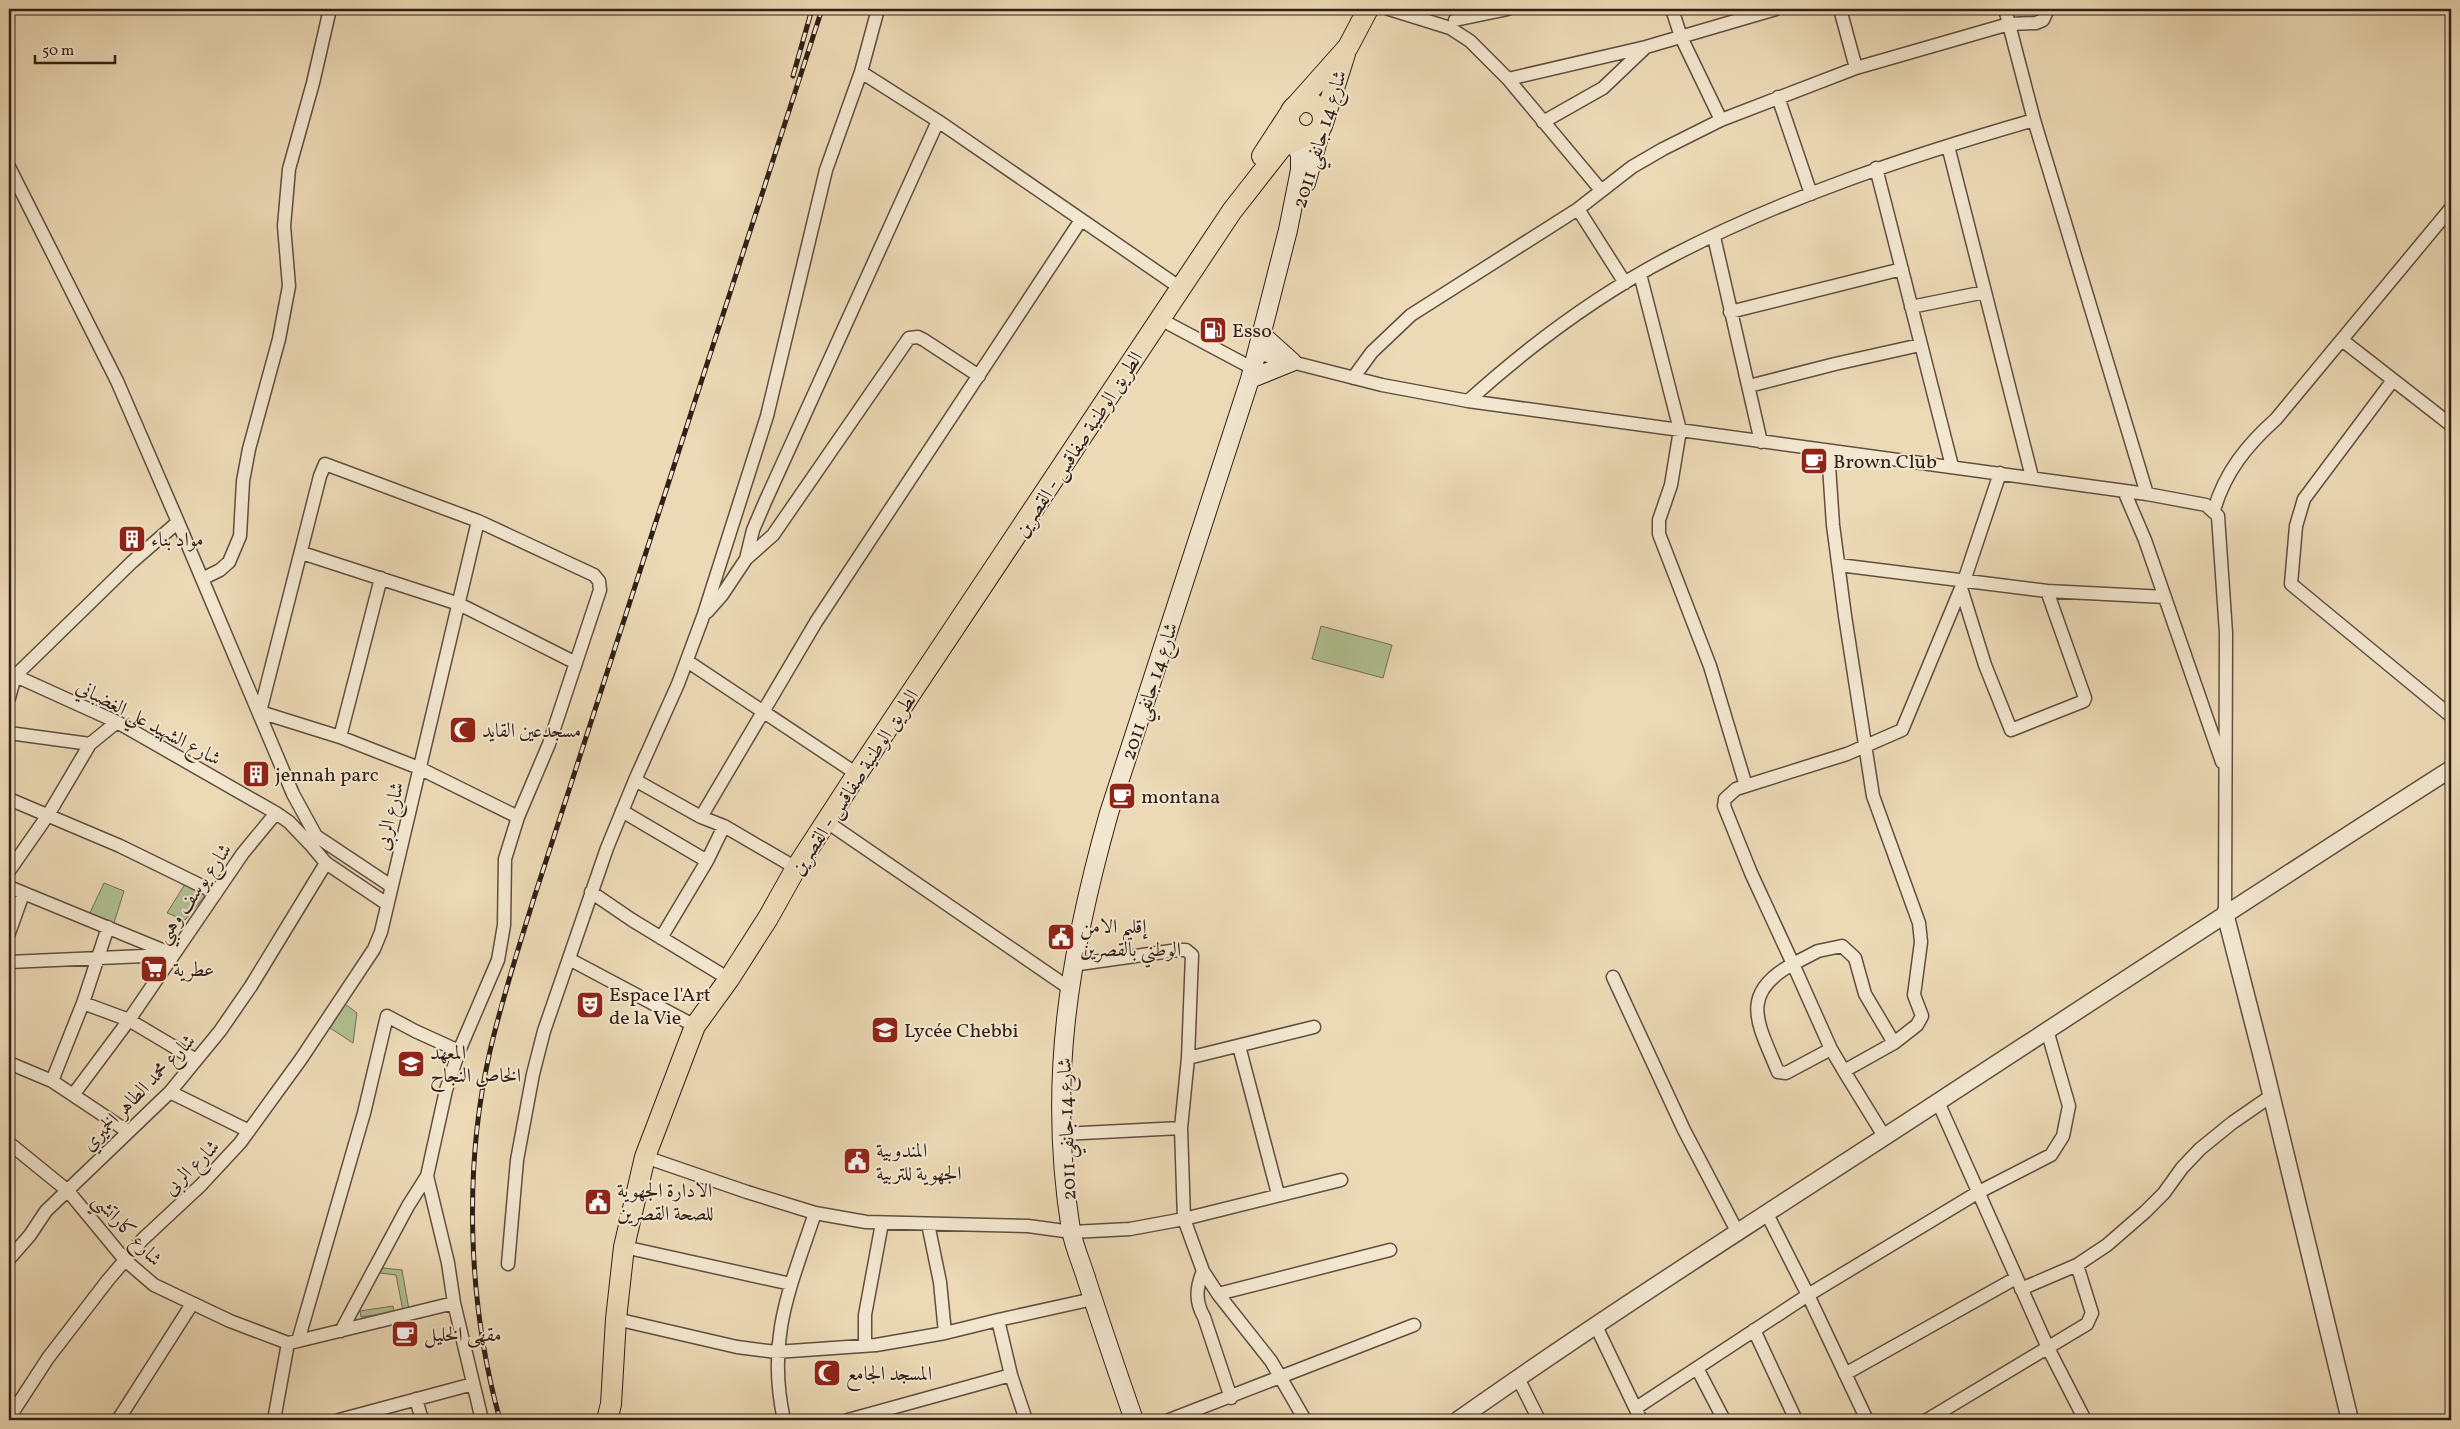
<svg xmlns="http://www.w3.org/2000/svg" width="2460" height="1429" font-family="Vollkorn,Amiri,serif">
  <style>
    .green { fill: #b1c193; stroke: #717056 }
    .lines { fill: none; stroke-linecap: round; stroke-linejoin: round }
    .minor-casing { stroke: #604e40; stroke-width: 15 }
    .tertiary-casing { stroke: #604e40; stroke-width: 19 }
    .secondary-casing { stroke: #311f18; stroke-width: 20 }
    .primary-casing { stroke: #311f18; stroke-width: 22 }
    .minor { stroke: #f3e7d0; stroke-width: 12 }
    .tertiary { stroke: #f3e7d0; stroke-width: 16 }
    .secondary { stroke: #f3e7d0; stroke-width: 18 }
    .primary { stroke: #ecdab6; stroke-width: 20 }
    .rail-casing { stroke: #311f18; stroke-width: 5 }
    .rail { stroke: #f3e7d0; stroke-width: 3; stroke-dasharray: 9; stroke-linecap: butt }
    .labels { text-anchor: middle; stroke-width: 4; stroke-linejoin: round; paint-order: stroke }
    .street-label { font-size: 20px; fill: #311f18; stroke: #f3e7d0 }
    .poi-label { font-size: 20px; fill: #311f18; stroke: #f3e7d0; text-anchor: start }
  </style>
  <rect width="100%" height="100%" fill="#ecdab6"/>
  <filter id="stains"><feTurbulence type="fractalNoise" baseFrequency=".004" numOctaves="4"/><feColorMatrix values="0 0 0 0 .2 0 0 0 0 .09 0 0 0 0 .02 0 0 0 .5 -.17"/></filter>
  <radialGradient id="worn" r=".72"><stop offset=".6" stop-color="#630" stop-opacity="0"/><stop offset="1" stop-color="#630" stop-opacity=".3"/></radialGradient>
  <!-- green -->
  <path class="green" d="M 1321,626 L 1392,645 L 1383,678 L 1312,659 Z
    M 104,883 L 124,891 L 113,926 L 88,917 Z
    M 185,884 L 203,892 L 204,897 L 185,920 L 167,913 Z
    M 345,1004 L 357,1013 L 353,1043 L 330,1028 Z
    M 383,1268 L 402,1270 L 409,1310 L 403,1311 L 396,1275 L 380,1273 Z
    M 393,1306 L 394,1312 L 361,1317 L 360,1311 Z"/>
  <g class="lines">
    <!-- minor casing -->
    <g class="minor-casing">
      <path id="minor" d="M 1389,9 L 1450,28 L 1470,41 L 1508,79 L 1600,189
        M 1672,9 L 1681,37 L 1721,120
        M 1840,9 L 1856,68
        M 1455,20 L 1508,9
        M 861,72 L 938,121 L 1182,289
        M 1508,79 L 1646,47 L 1776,9
        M 1778,97 L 1811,194
        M 2034,120 L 2147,494
        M 1543,122 L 1603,88 L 1646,47
        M 1948,146 L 2032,477
        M 9,167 L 117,381 L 178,522 L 132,562 L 15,676 L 9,698
        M 1876,168 L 1952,466
        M 1578,209 L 1625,283
        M 1714,237 L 1761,442
        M 1640,274 L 1680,430 L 1671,485 L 1659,520 L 1659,534 L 1710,666 L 1746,786
        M 1911,307 L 1985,292
        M 1730,312 L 1902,269
        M 1160,319 L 1252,368
        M 2342,340 L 2451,425
        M 1256,353 L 1382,385 L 1468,401 L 2147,494 L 2206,505 L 2218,516 L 2226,633 L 2225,913
        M 1353,378 L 1372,352 L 1411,315 L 1578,209 L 1632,167 L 1663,149 L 1721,120 L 1856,68 L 2009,24 L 2036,23 L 2043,20 L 2048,9
        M 2393,380 L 2304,499 L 2296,526 L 2291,584 L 2451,716
        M 1749,386 L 1835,364 L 1920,345
        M 1468,401 C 1529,346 1597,295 1670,257 C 1785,197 1909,156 2034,120 L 2005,9
        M 1828,451 L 1833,525 L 1845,616 L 1873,796 L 1919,923 L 1921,942 L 1914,995 L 1922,1016 L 1917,1025 L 1894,1043
        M 2124,491 L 2145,540 L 2222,762
        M 2214,510 C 2225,472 2247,445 2276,419 L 2451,208
        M 178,522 L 293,794 L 316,836
        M 302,553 L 459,604 L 576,663
        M 746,559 L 773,535 L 909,338 L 918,337 L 924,340 L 979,376
        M 1839,565 L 2047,591 L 2165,597
        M 202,579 L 220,570 L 229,562 L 240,536 L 243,481 L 249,449 L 279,339 L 289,286 L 284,226 L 289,169 L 313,83 L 330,9
        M 1961,588 L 1985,665 L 2011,730 L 2084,701 L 2085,698 L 2047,591
        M 707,612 L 722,595 L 746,559 L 753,530 L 765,502 L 938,121
        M 687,661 L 857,774
        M 9,673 L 117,722 L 276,813 L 289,822 L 310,844 L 316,836 L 391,886
        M 9,733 L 90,744 L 117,722
        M 340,737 L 381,578
        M 635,780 L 701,817
        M 9,799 L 120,846 L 216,893
        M 622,811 L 707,861
        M 827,822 L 1069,988
        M 310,844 L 326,863 L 387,904
        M 796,868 L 724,826 L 701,817 L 816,622 L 1081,220
        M 9,871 L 48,815 L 90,744
        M 9,887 L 172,954
        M 591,892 L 632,920 L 729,979
        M 9,933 L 23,894
        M 661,938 L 707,861 L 724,826
        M 569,959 L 695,1026
        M 9,962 L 167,955
        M 1072,965 L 1178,950 L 1186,950 L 1192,955 L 1188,1058 L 1181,1128 L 1184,1219 L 1203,1271 L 1218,1294 L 1271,1361 L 1305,1420
        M 1613,977 L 1684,1130 L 1738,1233
        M 83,1003 L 129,1020 L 196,1060
        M 1239,1046 L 1278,1194
        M 1831,1049 L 1786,1073 L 1778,1072 C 1759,1025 1737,994 1793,964 L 1751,873 L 1724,806 L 1725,799 L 1736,789 L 1847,754 L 1902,730 L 1964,581 L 2000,473
        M 459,1051 L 498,960 L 504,925 L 505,859 L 518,817 L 549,744 L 600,590 L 599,581 L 594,575 L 478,521
        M 1188,1058 L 1314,1027
        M 9,1063 L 52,1081 L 127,1131
        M 1844,1071 L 1831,1049 L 1793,964 L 1818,951 L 1842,946 L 1855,958 L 1865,994 L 1894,1043 L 1844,1071 L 1884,1136
        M 52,1081 L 83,1003 L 108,927
        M 170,1092 L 249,1131
        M 73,1095 L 129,1020 L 243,853 L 276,813
        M 1938,1102 L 2048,1348 L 2085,1420
        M 1062,1134 L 1181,1128
        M 9,1143 L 68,1191 L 125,1260 L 154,1285 L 230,1321 L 288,1343
        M 645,1157 L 747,1192 L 815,1213 L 866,1222 L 1028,1226 L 1072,1232 L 1130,1229 L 1184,1219 L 1341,1180
        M 1767,1214 L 1808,1295 L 1867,1420
        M 928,1224 L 940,1282 L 945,1333
        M 624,1247 L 791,1284
        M 9,1259 L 30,1235 L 46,1211 L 170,1092 L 220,1031 L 251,986 L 326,863
        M 508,1264 L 517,1160 L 533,1074 L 544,1031 L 607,848 L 635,780 L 678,684 L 704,614 L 767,416 L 826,170 L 861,72 L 878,9
        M 1203,1271 C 1196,1288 1195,1301 1204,1317 L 1231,1398
        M 2021,1289 L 2077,1265 L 2107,1245 L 2145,1212 L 2164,1193 L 2182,1168 L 2200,1149 L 2232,1123 L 2271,1096
        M 1218,1294 L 1390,1250
        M 454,1303 L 482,1420
        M 616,1319 L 737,1347 L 776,1352 L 876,1345 L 945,1333 L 998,1320
        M 1596,1326 L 1641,1420
        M 1754,1330 L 1796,1420
        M 298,1341 L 454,1303 L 448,1263 L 427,1176
        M 865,1346 L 865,1315 L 882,1223
        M 1697,1368 L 1724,1420
        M 1845,1374 L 2016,1278
        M 1518,1378 L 1539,1420
        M 416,1399 L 422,1420
        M 1636,1408 L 1808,1295 L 1977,1193 L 2051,1155 L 2063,1136 L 2069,1106 L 2047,1030
        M 9,1418 L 48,1358 L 108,1280 L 143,1239 L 201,1185 L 240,1143 L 301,1059 L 374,949 L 381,932 L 478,521 L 325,464 L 320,476 L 260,712 L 340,737 L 419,768 L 518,817
        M 118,1420 L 192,1304
        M 274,1420 L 288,1343 L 298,1341 L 364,1113 L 387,1016 L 415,1031 L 459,1051 L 446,1090 L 427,1176 L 408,1206 L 341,1331
        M 339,1420 L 473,1384
        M 784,1420 C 766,1339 790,1288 815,1213
        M 848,1420 L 1011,1375
        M 1026,1420 L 1011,1375 L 998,1320 L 1093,1299
        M 1169,1420 L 1414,1325
        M 1927,1420 L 2087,1324 L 2092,1313 L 2077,1265"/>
    </g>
    <!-- tertiary casing -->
    <g class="tertiary-casing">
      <path id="tertiary" d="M 2225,913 L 2264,1065 L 2350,1420
        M 1458,1420 C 1615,1309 1779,1206 1941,1100 C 2111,989 2280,878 2451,769"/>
    </g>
    <!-- secondary casing -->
    <g class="secondary-casing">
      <path id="secondary" d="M 1306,183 L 1322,126
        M 1250,379 L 1292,362 L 1262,335
        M 1134,1420 C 1118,1374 1102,1327 1087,1281 C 1082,1264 1074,1247 1071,1230 C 1047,1083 1069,955 1109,813 L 1250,379 L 1288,230 L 1300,170 L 1300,156 L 1293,131"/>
    </g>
    <!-- primary casing -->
    <g class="primary-casing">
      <path id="primary" d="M1289 119a17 17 0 1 1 34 0a17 17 0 1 1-34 0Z
        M 1322,126 L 1345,54
        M 1262,156 L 1292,110 L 1348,47 L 1368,9
        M 607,1420 L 611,1404 L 616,1319 L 624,1247 L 645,1157 L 695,1026 L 729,979 L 768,918 L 796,868 L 857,774 L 1232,211 L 1282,147 L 1304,137"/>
    </g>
    <!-- minor -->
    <use href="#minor" class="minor"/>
    <!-- tertiary -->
    <use href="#tertiary" class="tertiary"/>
    <!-- secondary -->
    <use href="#secondary" class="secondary"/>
    <!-- primary -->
    <use href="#primary" class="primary"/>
    <!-- rail casing -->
    <g class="rail-casing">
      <path id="rail" d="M 793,76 L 812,9
        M 500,1420 C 468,1305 463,1169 490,1051 C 502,999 518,949 534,898 L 822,9"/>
    </g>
    <!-- rail -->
    <use href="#rail" class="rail"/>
  </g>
  <!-- icons -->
  <defs>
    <g id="fuel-square" transform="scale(1.4375)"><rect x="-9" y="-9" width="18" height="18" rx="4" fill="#8f2418" stroke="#f3e7d0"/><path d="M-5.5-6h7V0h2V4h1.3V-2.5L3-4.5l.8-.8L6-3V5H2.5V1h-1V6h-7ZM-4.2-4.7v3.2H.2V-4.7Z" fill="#fff"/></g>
    <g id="cafe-square" transform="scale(1.4375)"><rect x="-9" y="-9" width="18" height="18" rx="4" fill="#8f2418" stroke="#f3e7d0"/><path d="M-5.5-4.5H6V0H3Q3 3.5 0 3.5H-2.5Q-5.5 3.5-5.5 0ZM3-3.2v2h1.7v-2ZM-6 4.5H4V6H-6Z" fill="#fff"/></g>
    <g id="building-square" transform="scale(1.4375)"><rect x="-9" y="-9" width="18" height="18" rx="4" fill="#8f2418" stroke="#f3e7d0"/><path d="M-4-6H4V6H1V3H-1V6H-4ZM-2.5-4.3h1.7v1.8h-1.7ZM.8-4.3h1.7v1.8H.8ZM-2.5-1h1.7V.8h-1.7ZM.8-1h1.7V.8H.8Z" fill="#fff"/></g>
    <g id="mosque-square" transform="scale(1.4375)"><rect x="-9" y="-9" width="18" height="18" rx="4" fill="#8f2418" stroke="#f3e7d0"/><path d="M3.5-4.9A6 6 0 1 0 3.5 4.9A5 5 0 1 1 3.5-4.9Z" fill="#fff"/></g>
    <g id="civic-square" transform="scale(1.4375)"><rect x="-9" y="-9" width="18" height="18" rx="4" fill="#8f2418" stroke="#f3e7d0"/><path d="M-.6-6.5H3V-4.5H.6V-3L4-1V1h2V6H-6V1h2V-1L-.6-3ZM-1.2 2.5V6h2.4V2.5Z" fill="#fff"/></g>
    <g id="supermarket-square" transform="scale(1.4375)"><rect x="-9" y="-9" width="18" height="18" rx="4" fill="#8f2418" stroke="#f3e7d0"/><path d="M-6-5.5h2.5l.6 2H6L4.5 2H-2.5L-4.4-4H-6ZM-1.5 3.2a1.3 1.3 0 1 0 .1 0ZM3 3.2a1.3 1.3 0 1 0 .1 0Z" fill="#fff"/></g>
    <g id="theatre-square" transform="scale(1.4375)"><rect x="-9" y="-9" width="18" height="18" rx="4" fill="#8f2418" stroke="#f3e7d0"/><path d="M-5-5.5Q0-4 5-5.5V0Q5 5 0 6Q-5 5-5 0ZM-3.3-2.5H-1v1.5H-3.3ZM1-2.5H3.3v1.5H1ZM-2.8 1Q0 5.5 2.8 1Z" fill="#fff"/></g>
    <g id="school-square" transform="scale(1.4375)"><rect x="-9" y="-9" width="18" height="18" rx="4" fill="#8f2418" stroke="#f3e7d0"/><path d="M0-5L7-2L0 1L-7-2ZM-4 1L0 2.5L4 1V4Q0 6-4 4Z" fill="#fff"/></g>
  </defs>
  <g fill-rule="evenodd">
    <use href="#fuel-square" x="1213" y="330"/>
    <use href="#cafe-square" x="1814" y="461"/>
    <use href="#building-square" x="132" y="539"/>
    <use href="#mosque-square" x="463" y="730"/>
    <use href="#building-square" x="256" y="774"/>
    <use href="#cafe-square" x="1122" y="796"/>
    <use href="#civic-square" x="1061" y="937"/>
    <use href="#supermarket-square" x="154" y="969"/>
    <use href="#theatre-square" x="590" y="1005"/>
    <use href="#school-square" x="885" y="1030"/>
    <use href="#school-square" x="411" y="1064"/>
    <use href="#civic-square" x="857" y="1161"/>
    <use href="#civic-square" x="598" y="1202"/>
    <use href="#cafe-square" x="405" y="1334"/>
    <use href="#mosque-square" x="827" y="1373"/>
  </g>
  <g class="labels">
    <!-- street labels -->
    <g class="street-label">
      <text transform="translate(1319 139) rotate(-73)" y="7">شارع 14 جانفي 2011</text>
      <text transform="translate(1078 444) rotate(-57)" y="7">الطريق الوطنية صفاقس - القصرين</text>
      <text transform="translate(1149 691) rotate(-72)" y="7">شارع 14 جانفي 2011</text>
      <text transform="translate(149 722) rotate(28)" y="7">شارع الشهيد علي الغضباني</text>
      <text transform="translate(854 782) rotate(-57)" y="7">الطريق الوطنية صفاقس - القصرين</text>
      <text transform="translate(389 816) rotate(-77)" y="7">شارع الربى</text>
      <text transform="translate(193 893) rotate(-55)" y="7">شارع يوسف وهبي</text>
      <text transform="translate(138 1092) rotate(-46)" y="7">شارع محمد الطاهر الخميري</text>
      <text transform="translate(1066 1129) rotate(-92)" y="7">شارع 14 جانفي 2011</text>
      <text transform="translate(191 1167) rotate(-45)" y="7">شارع الربى</text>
      <text transform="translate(128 1229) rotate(47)" y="7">شارع كاراتشي</text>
    </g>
    <!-- poi labels -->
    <g class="poi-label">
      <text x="1232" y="337">Esso</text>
      <text x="1833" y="468">Brown Club</text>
      <text x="151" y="546">مواد بناء</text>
      <text x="482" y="737">مسجدعين القايد</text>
      <text x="275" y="781">jennah parc</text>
      <text x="1141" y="803">montana</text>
      <text x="1080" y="933">إقليم الامن<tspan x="1080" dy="23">الوطني بالقصرين</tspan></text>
      <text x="173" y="976">عطرية</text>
      <text x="609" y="1001">Espace l'Art<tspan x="609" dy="23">de la Vie</tspan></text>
      <text x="904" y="1037">Lycée Chebbi</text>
      <text x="430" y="1059">المعهد<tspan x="430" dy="23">الخاص النجاح</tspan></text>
      <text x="876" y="1157">المندوبية<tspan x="876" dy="23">الجهوية للتربية</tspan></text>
      <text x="617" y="1197">الادارة الجهوية<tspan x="617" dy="23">للصحة القصرين</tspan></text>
      <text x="424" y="1341">مقهى الخليل</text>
      <text x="846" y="1380">المسجد الجامع</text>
    </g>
  </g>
  <!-- margin -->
  <rect width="2460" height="1429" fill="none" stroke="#ecdab6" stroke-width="30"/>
  <rect x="10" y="10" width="2440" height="1409" fill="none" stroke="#311f18" stroke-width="2.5"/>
  <rect x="15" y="15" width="2430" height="1399" fill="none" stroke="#311f18"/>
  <!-- scale -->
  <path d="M35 55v8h80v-8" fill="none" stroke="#311f18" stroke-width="2.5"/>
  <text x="42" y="55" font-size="15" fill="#311f18" stroke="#f3e7d0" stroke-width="4" paint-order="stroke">50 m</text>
  <rect width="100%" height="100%" filter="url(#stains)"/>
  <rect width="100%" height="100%" fill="url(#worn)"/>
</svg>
